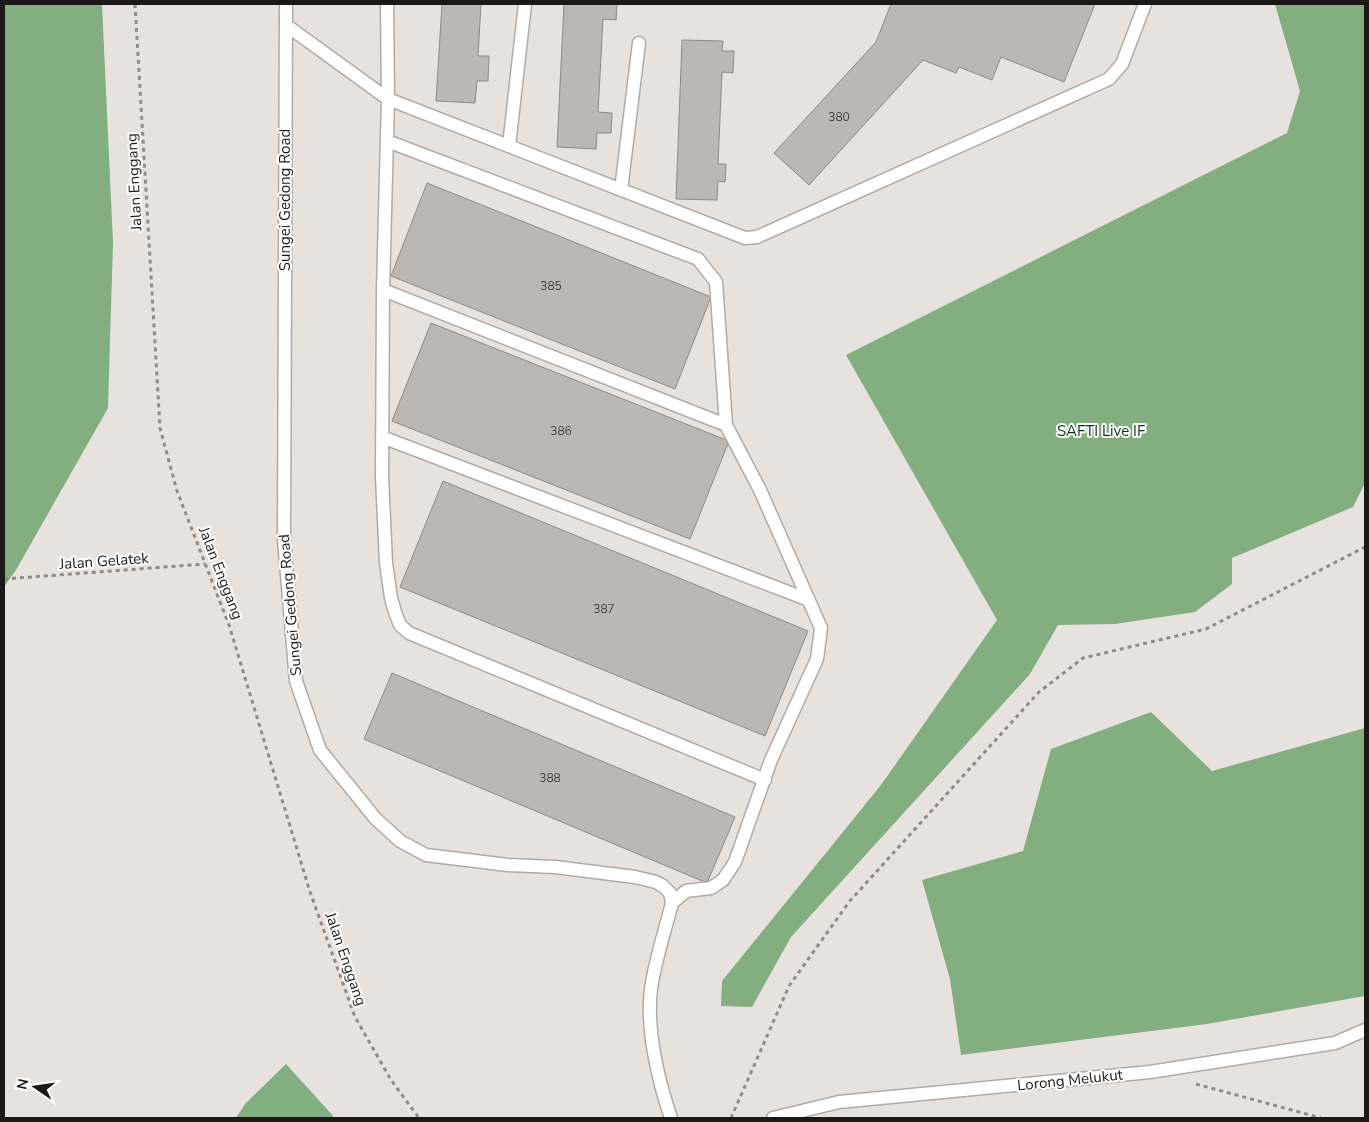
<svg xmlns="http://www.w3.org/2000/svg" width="1369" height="1122" font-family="'Nunito Sans',sans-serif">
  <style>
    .forest { fill: #82ae80 }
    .building { fill: #bdb7b4; stroke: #8e8985 }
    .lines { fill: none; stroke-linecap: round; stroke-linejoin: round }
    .lane-casing { stroke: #b0aaa7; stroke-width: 15 }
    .path { stroke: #908b89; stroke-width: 3; stroke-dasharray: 4 4; stroke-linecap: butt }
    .lane { stroke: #fff; stroke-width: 12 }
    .labels { text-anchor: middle; stroke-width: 4; stroke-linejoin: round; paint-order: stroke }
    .number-label { font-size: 12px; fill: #44403e }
    .street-label { font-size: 15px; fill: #1b1917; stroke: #fff }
    .park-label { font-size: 15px; fill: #053609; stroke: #fff }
  </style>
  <rect width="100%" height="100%" fill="#e8e2df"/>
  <!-- forest -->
  <path class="forest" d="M 4,4 L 102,4 L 113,243 L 108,408 L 16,570 L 4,587 Z
    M 1275,4 L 1365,4 L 1365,483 L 1353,507 L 1232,558 L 1232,584 L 1195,612 L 1115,624 L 1058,625 L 1030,674 L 791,937 L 752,1007 L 721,1006 L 722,981 L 881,785 L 997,620 L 846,355 L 1287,133 L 1300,91 Z
    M 1151,712 L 1212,771 L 1365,728 L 1365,996 L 1207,1024 L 961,1055 L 950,979 L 922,880 L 1023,851 L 1051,749 Z
    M 286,1064 L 335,1118 L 236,1118 L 245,1104 Z"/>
  <!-- building -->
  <path class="building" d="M 442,4 L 481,4 L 478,56 L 489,56 L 488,81 L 477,81 L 475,103 L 436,101 Z
    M 564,4 L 617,4 L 616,20 L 603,19 L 598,112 L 612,113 L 611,133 L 597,133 L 596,149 L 557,147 Z
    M 891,4 L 1095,4 L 1064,82 L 1001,57 L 992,80 L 959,67 L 956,73 L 923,60 L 809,185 L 774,153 L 876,42 Z
    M 682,40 L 723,41 L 722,51 L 734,51 L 733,73 L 722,72 L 718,164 L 726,164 L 725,182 L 718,181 L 717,200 L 676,199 Z
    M 427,183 L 711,297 L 675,389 L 391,276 Z
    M 431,323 L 729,441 L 690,539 L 392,421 Z
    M 443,481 L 808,631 L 765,736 L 400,587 Z
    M 392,673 L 735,817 L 707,883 L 364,739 Z"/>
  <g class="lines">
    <!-- lane casing -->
    <g class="lane-casing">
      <path id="lane" d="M 286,4 L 284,540 L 296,681 L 320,750 L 375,818 L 400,841 L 426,855 L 508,865 L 555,867 L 635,877 L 656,882 L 663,886 L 670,893 L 672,903 C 665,931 655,960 651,989 C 646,1029 658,1080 671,1118
        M 387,4 L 388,99 L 383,290 L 382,477 L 386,563 L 391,598 L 395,612 L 400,625 L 409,633 L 765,780
        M 286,25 L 388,99 L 745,238 L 757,237 L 1109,79 L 1122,64 L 1145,4
        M 387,141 L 698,259 L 716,282 L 726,425 L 760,490 L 821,628 L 817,659 L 771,760 L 735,862 L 723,880 L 711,888 L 686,891 L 672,903
        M 509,146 L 525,4
        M 621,190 L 639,43
        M 383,290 L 726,425
        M 382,437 L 809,600
        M 773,1118 L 839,1102 L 1150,1072 L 1335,1043 L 1365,1030"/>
    </g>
    <!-- path -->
    <path class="path" d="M 135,4 L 160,428 L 177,491 L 229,625 L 310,892 L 355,1017 L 391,1080 L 419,1118
      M 4,579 L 205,564
      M 1196,1084 L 1321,1118
      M 731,1118 L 789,986 L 849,902 L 1039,692 L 1083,658 L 1206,629 L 1365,547"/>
    <!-- lane -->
    <use href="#lane" class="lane"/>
  </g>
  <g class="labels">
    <!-- number labels -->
    <g class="number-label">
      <text x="839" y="121">380</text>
      <text x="551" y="290">385</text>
      <text x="561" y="435">386</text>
      <text x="604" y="613">387</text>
      <text x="550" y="782">388</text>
    </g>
    <!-- street labels -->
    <g class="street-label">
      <text transform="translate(134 182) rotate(-93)" y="5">Jalan Enggang</text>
      <text transform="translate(285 200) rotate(-90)" y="5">Sungei Gedong Road</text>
      <text transform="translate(104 561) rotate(-4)" y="5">Jalan Gelatek</text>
      <text transform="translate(221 573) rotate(69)" y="5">Jalan Enggang</text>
      <text transform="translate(290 605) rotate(-95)" y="5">Sungei Gedong Road</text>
      <text transform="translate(346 959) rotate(71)" y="5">Jalan Enggang</text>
      <text transform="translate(1070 1080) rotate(-6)" y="5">Lorong Melukut</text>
    </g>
    <!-- park labels -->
    <g class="park-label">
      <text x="1101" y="436">SAFTI Live IF</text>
    </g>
  </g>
  <!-- border -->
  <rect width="1369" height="1122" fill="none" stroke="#1b1917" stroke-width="10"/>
  <!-- north arrow -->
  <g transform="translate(35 1087) rotate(283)" stroke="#ffffff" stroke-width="4" paint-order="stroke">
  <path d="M0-4L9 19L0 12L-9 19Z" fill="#1b1917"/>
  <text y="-8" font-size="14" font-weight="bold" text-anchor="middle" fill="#1b1917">N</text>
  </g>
</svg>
